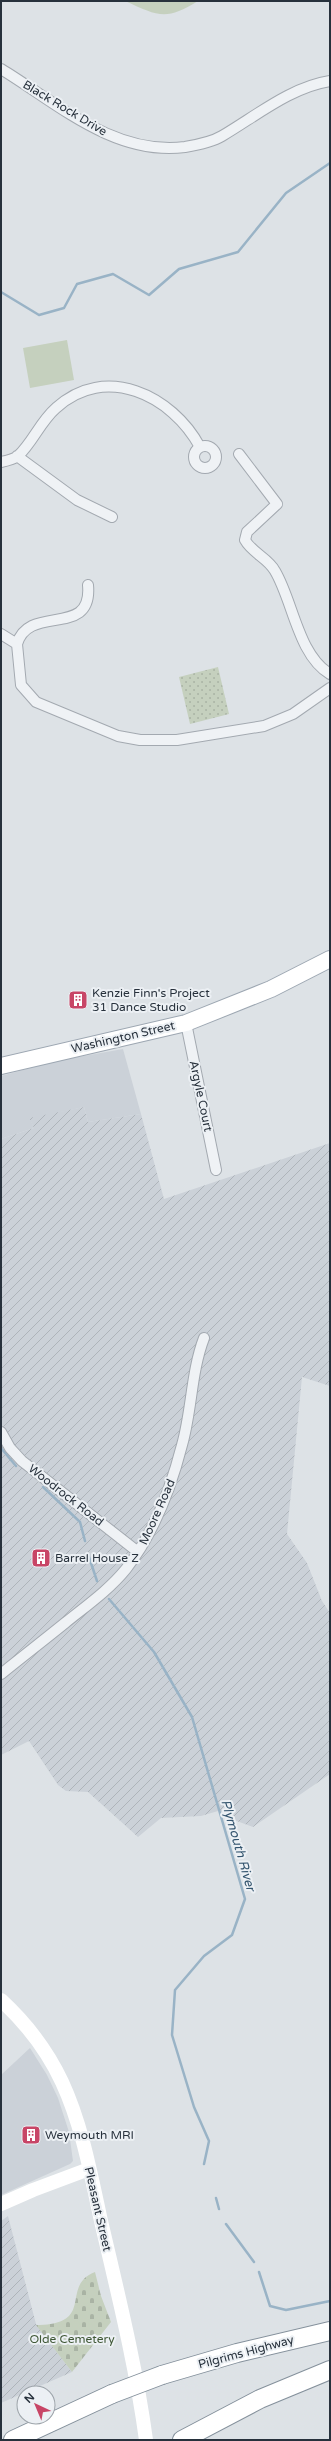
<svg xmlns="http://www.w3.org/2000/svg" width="331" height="2441" font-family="'Varela Round',sans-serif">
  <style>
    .built { fill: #cbd1d8 }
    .industrial { fill: url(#industrial-furrows) }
    .grass { fill: #c5d0be }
    .cemetery { fill: url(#cemetery-stones) }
    .park { fill: url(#park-dots) }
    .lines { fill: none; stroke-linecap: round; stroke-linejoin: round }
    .stream { stroke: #99b3c6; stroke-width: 2.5 }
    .street-casing { stroke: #a3a9b0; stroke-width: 12 }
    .primary-casing { stroke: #9da7b2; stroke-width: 18 }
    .highway-casing { stroke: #85919c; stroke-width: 20 }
    .street { stroke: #eff2f5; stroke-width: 10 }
    .secondary { stroke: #fff; stroke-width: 14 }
    .primary { stroke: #fff; stroke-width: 16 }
    .highway { stroke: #fff; stroke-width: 18 }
    .highway-bridge-casing { stroke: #85919c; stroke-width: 20; stroke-linecap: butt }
    .highway-bridge { stroke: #fff; stroke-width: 18 }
    .labels { text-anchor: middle; stroke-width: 4; stroke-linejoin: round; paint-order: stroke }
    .street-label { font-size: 12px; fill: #27313c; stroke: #ecf0f4 }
    .poi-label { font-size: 12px; fill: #27313c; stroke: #ecf0f4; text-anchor: start }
    .park-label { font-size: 12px; fill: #3f5735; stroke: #ecf0f4 }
    .water-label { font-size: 13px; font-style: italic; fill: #33546e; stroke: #ecf0f4 }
  </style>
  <defs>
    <pattern id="industrial-furrows" width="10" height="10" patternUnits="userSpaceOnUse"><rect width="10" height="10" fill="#cbd1d8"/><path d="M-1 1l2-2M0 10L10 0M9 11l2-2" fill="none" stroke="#aeb4ba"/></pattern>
    <pattern id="cemetery-stones" width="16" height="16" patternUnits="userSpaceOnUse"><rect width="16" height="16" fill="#c5d0be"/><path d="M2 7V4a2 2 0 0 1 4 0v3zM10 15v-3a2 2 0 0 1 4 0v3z" fill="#a9b3a4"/></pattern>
    <pattern id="park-dots" width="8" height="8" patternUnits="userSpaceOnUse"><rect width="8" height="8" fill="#c5d0be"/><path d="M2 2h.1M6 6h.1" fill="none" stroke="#a9b3a4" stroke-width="1.8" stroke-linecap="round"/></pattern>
  </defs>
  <rect width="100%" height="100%" fill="#dde2e6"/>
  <!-- built -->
  <path class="built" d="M 123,1049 L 141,1114 L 88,1122 L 84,1107 L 30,1119 L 34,1128 L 1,1139 L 1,1076 L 56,1061 Z
    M 30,2048 L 47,2075 L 58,2098 L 69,2132 L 73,2161 L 70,2164 L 1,2195 L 1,2075 Z"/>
  <!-- industrial -->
  <path class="industrial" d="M 84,1107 L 88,1122 L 141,1114 L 164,1199 L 330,1143 L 330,1386 L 302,1377 L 287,1534 L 307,1563 L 322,1601 L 330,1613 L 330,1774 L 253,1827 L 234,1820 L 227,1813 L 218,1811 L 201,1816 L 161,1818 L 138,1837 L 88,1792 L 66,1791 L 58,1785 L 29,1741 L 1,1755 L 1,1139 L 34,1128 L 29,1118 Z
    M 8,2216 L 36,2324 L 72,2372 L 1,2403 L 1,2221 Z"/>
  <!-- grass -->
  <path class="grass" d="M 125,1 L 198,1 C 166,21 158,16 125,1 Z
    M 67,340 L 74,380 L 30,388 L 23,348 Z"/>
  <!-- cemetery -->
  <path class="cemetery" d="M 95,2272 L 101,2296 L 111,2322 L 72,2372 L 36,2325 C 97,2325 59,2286 95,2272 Z"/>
  <!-- park -->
  <path class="park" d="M 218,667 L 229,714 L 190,724 L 179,677 Z"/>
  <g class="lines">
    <!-- stream -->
    <path class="stream" d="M 1,292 L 39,315 L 64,308 L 77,284 L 113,274 L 149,295 L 179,269 L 238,252 L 286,193 L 330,163
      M 1,1448 L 16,1466
      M 43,1487 L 80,1522 L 85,1541
      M 88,1554 L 97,1581
      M 109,1599 L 154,1652 L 192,1717 L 245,1899 L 232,1935 L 204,1956 L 175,1990 L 172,2035 L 194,2107 L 209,2141 L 204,2164
      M 216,2198 L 219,2209
      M 226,2224 L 254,2262
      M 259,2272 L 270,2306 L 286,2310 L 330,2301"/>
    <!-- street casing -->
    <g class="street-casing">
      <path id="street" d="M 1,69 C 57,103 114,156 185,147 C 197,145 212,142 222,136 C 256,116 291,87 330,81
        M194 457a11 11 0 1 1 22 0a11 11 0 1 1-22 0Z
        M 239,454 L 277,504 L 247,532 L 245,540 C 252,553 268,558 275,571 C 293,601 298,655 330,674
        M 17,456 L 77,500 L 112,517
        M 1,462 C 6,461 14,459 18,456 C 33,442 40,422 56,408 C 105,363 172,395 200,447
        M 1,634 L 17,644 C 29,603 93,639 88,585
        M 17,644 L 21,685 L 36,702 L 118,736 L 140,740 L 177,740 L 264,726 L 293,714 L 330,688
        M 186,1023 L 216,1170
        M 1,1432 L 10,1448 L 22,1461 L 138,1552
        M 1,1674 C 22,1657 44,1640 65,1623 C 86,1606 109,1590 126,1569 C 154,1533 171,1488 182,1445 C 192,1410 191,1372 204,1338"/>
    </g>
    <!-- primary casing -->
    <g class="primary-casing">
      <path id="primary" d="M 1,1066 L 186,1023 L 271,989 L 330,959"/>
    </g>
    <!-- highway casing -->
    <g class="highway-casing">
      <path id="highway" d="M 162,2375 L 237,2353 L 330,2331
        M 13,2440 L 112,2394
        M 182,2440 L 260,2399 L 330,2370"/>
    </g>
    <!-- street -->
    <use href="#street" class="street"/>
    <!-- secondary -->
    <path class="secondary" d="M 1,2000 C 27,2024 47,2050 62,2082 C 82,2125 91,2175 101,2221 C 118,2294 136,2366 146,2440
      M 1,2204 L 33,2190 L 89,2169"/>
    <!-- primary -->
    <use href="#primary" class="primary"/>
    <!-- highway -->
    <use href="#highway" class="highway"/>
    <!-- highway-bridge casing -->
    <g class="highway-bridge-casing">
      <path id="highway-bridge" d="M 112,2394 L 162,2375"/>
    </g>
    <!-- highway-bridge -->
    <use href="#highway-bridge" class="highway-bridge"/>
  </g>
  <!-- icons -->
  <defs>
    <g id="building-square" transform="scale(1)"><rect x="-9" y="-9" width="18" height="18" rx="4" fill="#c84566" stroke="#ecf0f4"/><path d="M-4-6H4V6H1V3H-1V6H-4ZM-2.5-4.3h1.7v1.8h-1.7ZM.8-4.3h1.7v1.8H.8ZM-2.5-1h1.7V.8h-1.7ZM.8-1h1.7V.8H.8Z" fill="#fff"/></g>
  </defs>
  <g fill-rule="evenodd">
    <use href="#building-square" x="78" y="1000"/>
    <use href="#building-square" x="41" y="1558"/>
    <use href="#building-square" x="31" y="2135"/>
  </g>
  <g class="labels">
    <!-- street labels -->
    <g class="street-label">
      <text transform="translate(65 108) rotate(31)" y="4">Black Rock Drive</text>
      <text transform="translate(123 1037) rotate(-13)" y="4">Washington Street</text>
      <text transform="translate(201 1096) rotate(78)" y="4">Argyle Court</text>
      <text transform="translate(66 1495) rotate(38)" y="4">Woodrock Road</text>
      <text transform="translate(157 1512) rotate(-66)" y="4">Moore Road</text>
      <text transform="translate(98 2209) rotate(77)" y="4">Pleasant Street</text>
      <text transform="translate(246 2352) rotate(-15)" y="4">Pilgrims Highway</text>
    </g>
    <!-- poi labels -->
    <g class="poi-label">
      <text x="92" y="997">Kenzie Finn's Project<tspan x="92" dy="14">31 Dance Studio</tspan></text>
      <text x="55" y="1562">Barrel House Z</text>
      <text x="45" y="2139">Weymouth MRI</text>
    </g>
    <!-- park labels -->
    <g class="park-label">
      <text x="72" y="2343">Olde Cemetery</text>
    </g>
    <!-- water labels -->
    <g class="water-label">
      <text transform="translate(239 1845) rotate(74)" y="5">Plymouth River</text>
    </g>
  </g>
  <!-- border -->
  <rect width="331" height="2441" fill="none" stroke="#27313c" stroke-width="4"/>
  <!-- north arrow -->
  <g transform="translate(36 2405) rotate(316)"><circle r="19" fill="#ecf0f4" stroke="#9da4aa"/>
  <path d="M0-3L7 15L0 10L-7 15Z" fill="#c84566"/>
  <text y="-6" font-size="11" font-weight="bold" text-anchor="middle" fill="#27313c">N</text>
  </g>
</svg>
